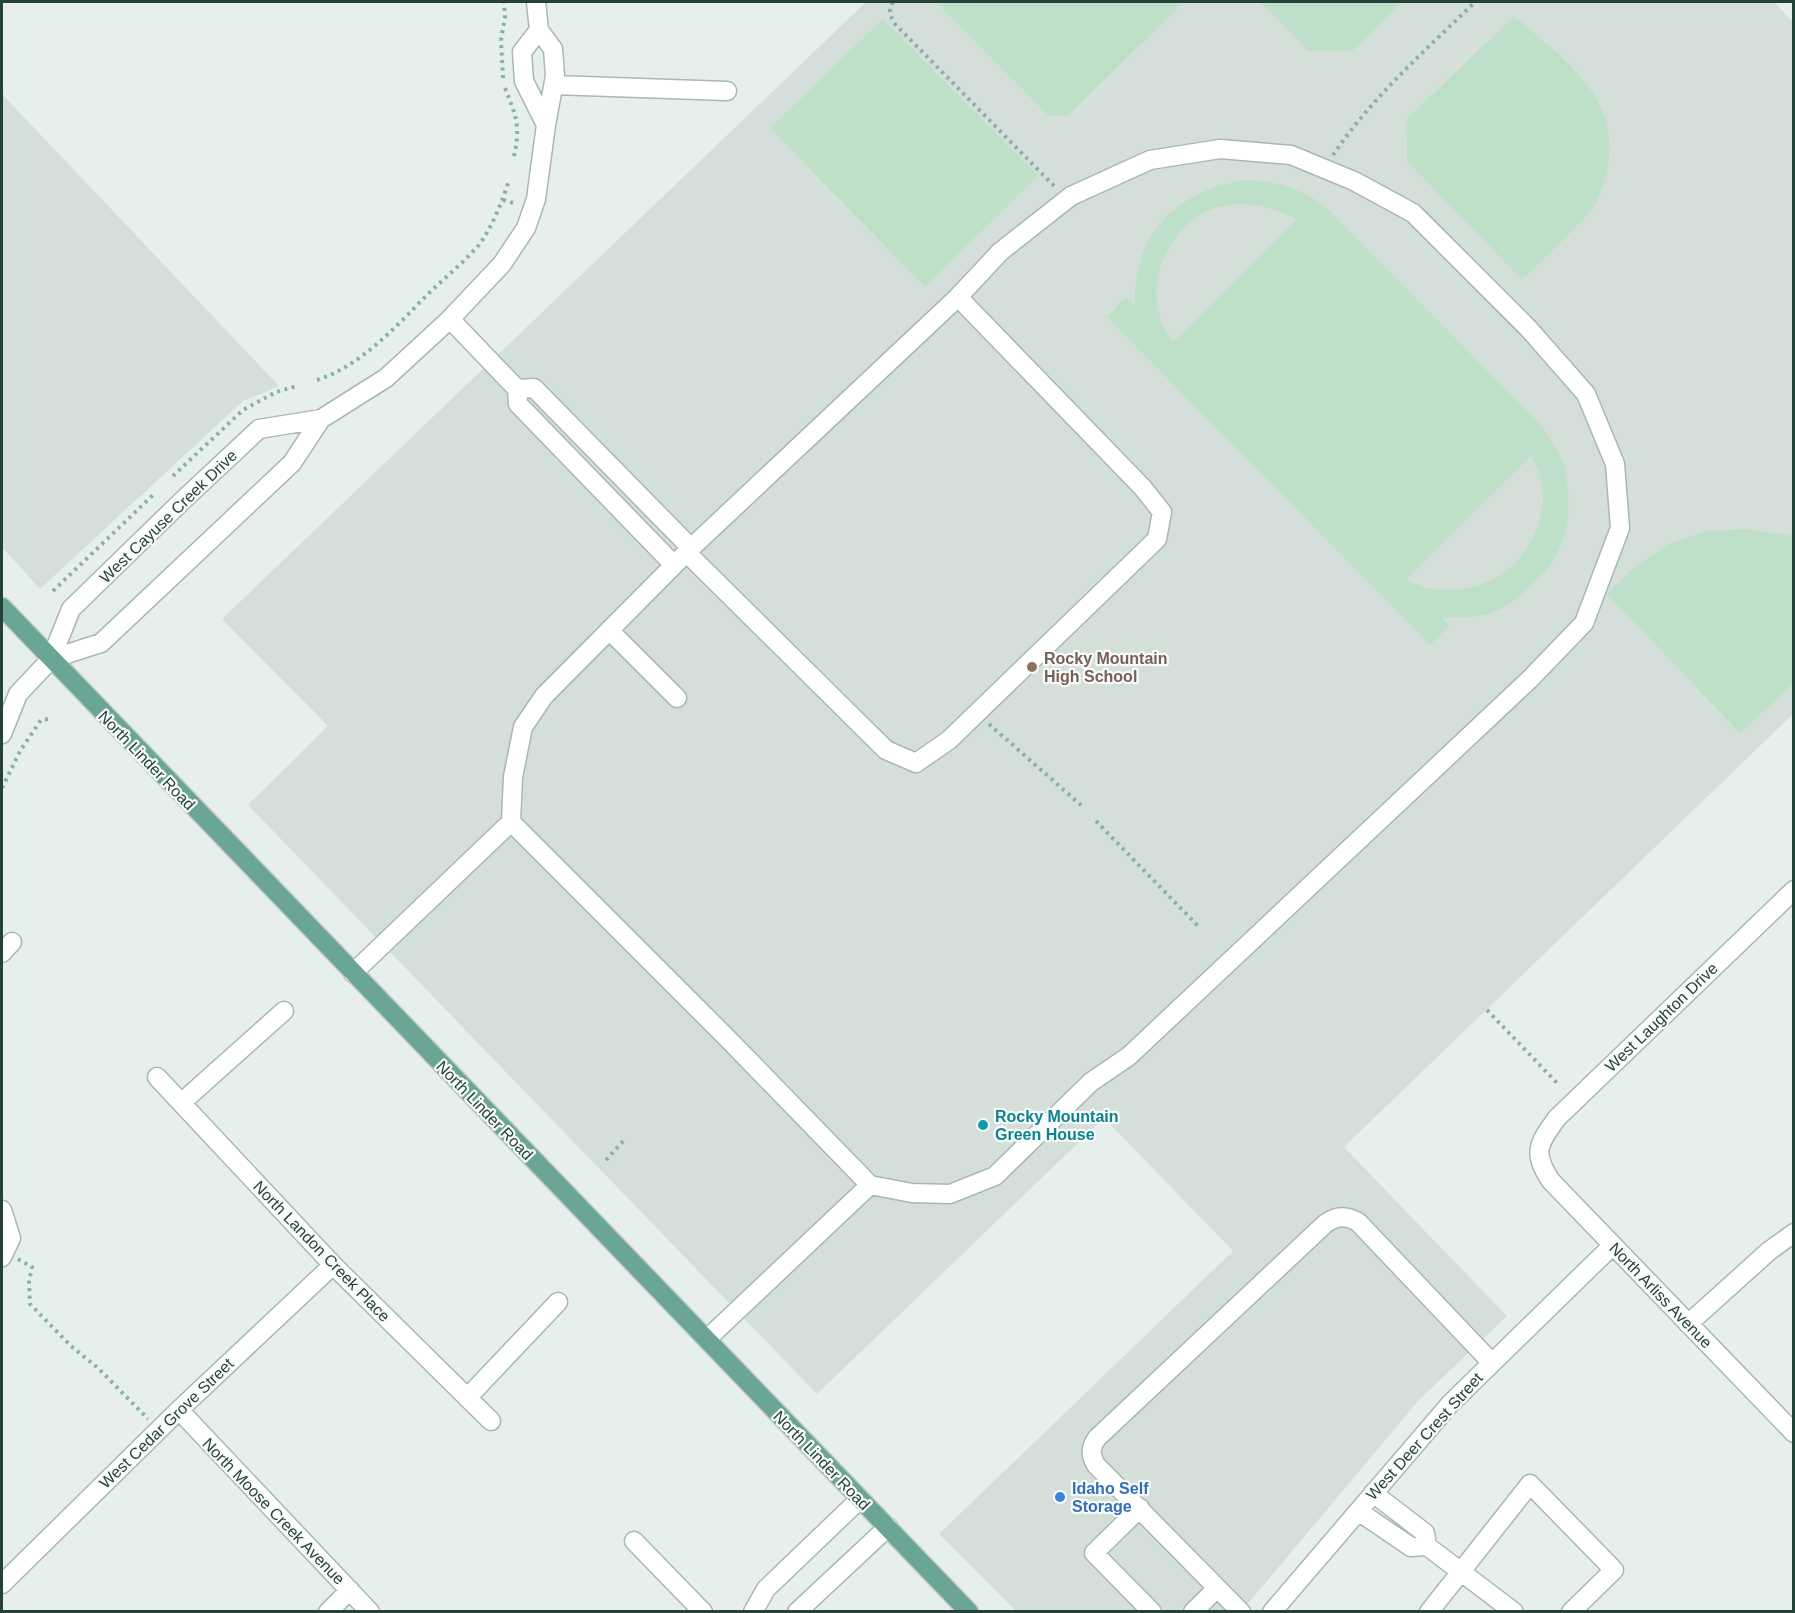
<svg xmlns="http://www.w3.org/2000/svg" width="1795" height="1613" font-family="Helvetica,sans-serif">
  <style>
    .built { fill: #d4dfda }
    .pitch { fill: #bfe0c8; fill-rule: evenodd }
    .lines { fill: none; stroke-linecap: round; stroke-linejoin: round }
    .minor-casing { stroke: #a8b8b2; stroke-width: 21 }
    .major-casing { stroke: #c2cac8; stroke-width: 21 }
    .path { stroke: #86b3a5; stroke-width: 4; stroke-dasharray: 3 4.5; stroke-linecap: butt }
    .minor { stroke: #fff; stroke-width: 18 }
    .major { stroke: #6aa596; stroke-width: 18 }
    .education-dot { fill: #8d6e63; stroke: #f7fbf9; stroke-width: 2 }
    .culture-dot { fill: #0f9aa8; stroke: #f7fbf9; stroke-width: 2 }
    .shop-dot { fill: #3f7fe0; stroke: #f7fbf9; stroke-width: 2 }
    .labels { text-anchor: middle; stroke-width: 4.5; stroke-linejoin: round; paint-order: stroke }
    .street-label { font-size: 16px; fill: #24423a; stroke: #f7fbf9 }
    .education-label { font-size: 16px; font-weight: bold; fill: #785e54; stroke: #f7fbf9; text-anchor: start }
    .culture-label { font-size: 16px; font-weight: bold; fill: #0d838f; stroke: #f7fbf9; text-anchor: start }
    .shop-label { font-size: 16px; font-weight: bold; fill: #366cbe; stroke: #f7fbf9; text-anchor: start }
  </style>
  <rect width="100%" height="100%" fill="#e6efeb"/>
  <!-- built -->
  <path class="built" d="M 866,2 L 1774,2 L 1793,22 L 1793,714 L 1344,1147 L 1507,1316 L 1419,1400 L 1251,1600 L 1240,1611 L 1016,1611 L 939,1534 L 1233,1251 L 1104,1118 L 817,1394 L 248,805 L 328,726 L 222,619 Z
    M 2,94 L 279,386 L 243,401 L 40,589 L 2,547 Z"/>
  <!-- pitch -->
  <path class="pitch" d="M 936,2 L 1184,2 L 1067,116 L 1049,116 Z
    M 1260,2 L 1403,2 L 1352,51 L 1308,51 Z
    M 1514,16 C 1561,57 1624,98 1607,170 C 1604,183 1599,201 1590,212 C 1584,220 1575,227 1568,235 C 1553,250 1537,265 1522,280 L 1407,161 L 1406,120 Z
    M 883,19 L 1038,176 L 925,287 L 770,128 Z
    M 1247,180 C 1278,181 1306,190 1330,211 L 1535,419 C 1546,432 1556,446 1563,462 C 1566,470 1567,480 1568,489 C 1571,530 1562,556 1533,584 C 1522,595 1510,606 1495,611 C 1478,618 1459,618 1441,617 L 1449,626 L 1430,645 L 1107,317 L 1126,297 L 1135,306 C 1132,234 1177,189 1247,180 ZM 1241,204 C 1263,206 1277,208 1296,220 L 1173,342 C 1168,335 1162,327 1160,317 C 1146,274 1174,222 1217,207 C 1225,205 1233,205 1241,204 ZM 1531,456 C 1541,473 1545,492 1541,513 C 1533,556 1500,587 1455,589 C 1445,590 1433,590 1423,587 C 1417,585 1412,582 1406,579 Z
    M 1746,529 L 1793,536 L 1794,683 L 1740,733 L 1607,594 L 1633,568 L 1669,544 L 1707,531 Z"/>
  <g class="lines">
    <!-- minor casing -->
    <g class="minor-casing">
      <path id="minor" d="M 536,2 L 539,30
        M 554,85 L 727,91
        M 450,319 L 517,389 L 518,404 L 674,565
        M 517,389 L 534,388 L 691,548
        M 687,553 L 886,750 L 916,763 L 949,740 L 1157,539 L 1162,512 L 1143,488 L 958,297
        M 609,630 L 677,698
        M 51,659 L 101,643 L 292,463 L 321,419
        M 2,734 L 18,694 L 51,659 L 71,609 L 181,502 L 259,429 L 321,419 L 386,378 L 450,319 L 502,264 L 526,228 L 536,199 L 546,125 L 555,76 L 553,49 L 539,30 L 522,52 L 524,81 L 546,125
        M 1794,890 L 1557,1118 C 1538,1144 1532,1153 1551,1181 L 1794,1433
        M 2,953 L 12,942
        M 353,973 L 511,822
        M 157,1077 L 333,1265 L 491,1421
        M 181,1103 L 284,1011
        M 2,1210 L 11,1238 L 2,1257
        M 1688,1324 L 1769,1251 L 1794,1233
        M 707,1339 L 870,1185 L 912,1193 L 950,1194 L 995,1176 L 1091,1082 L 1129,1056 L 1530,679 L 1584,623 L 1620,528 L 1615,464 L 1586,394 L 1528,328 L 1413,213 L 1354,181 L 1291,155 L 1220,149 L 1150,160 L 1071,196 L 1000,252 L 958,297 L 691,548 L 544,696 L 523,727 L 513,777 L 511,822 L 728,1039 L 870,1185
        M 467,1398 L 558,1302
        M 179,1410 L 370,1612
        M 1140,1508 L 1094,1553 L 1152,1612
        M 1358,1511 L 1411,1547 L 1427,1546 L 1425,1533 L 1373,1493
        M 634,1541 L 703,1612
        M 1427,1546 L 1514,1612
        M 2,1584 L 179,1410 L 333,1265
        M 328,1612 L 350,1590
        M 753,1612 L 766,1589 L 860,1499
        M 797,1612 L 888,1527
        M 1193,1612 L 1217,1588
        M 1241,1612 L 1096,1465 C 1090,1454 1090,1448 1097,1438 L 1326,1223 C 1337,1216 1346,1215 1358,1222 L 1492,1363
        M 1272,1612 L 1450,1404 L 1613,1245
        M 1429,1612 L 1530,1484 L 1614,1570 L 1571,1612"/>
    </g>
    <!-- major casing -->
    <g class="major-casing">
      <path id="major" d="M 2,607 L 969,1612"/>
    </g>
    <!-- path -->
    <path class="path" d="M 893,2 C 888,10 890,16 895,24 L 1056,188
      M 503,78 L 501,40 L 505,17 L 504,2
      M 505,88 C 517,118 521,128 513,160
      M 1333,155 C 1372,97 1426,50 1475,2
      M 503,200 L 517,204
      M 317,380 C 363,365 397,325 431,291 C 447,276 464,262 478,246 C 491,230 503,200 509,180
      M 173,476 L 243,410 L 276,392 L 297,386
      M 53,591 L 153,495
      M 989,724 L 1082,806
      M 2,788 L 20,751 L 41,720 L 48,719
      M 1096,821 L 1199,927
      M 1487,1010 L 1557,1083
      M 606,1160 L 626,1138
      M 18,1259 L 32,1267 L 29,1282 L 30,1304 L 71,1346 L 98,1368 L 148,1419"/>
    <!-- minor -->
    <use href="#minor" class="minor"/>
    <!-- major -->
    <use href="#major" class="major"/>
  </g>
  <!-- markers -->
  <circle class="education-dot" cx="1032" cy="667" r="6"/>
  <circle class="culture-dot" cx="983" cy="1125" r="6"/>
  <circle class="shop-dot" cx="1060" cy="1497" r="6"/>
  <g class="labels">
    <!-- street labels -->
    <g class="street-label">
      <text transform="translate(168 516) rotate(-44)" y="6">West Cayuse Creek Drive</text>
      <text transform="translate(147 760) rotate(46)" y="6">North Linder Road</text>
      <text transform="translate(1661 1017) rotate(-44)" y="6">West Laughton Drive</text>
      <text transform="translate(485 1110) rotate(46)" y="6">North Linder Road</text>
      <text transform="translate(322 1251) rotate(46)" y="6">North Landon Creek Place</text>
      <text transform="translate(1661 1295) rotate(46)" y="6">North Arliss Avenue</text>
      <text transform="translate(166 1423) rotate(-44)" y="6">West Cedar Grove Street</text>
      <text transform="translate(1424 1436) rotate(-48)" y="6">West Deer Crest Street</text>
      <text transform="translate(822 1460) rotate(46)" y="6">North Linder Road</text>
      <text transform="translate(274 1511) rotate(46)" y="6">North Moose Creek Avenue</text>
    </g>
    <!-- education labels -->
    <g class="education-label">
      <text x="1044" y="664">Rocky Mountain<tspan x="1044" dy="18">High School</tspan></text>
    </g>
    <!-- culture labels -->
    <g class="culture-label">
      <text x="995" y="1122">Rocky Mountain<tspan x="995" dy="18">Green House</tspan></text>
    </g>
    <!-- shop labels -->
    <g class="shop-label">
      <text x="1072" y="1494">Idaho Self<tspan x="1072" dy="18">Storage</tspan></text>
    </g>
  </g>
  <!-- border -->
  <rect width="1795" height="1613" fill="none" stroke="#24423a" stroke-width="6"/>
</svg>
